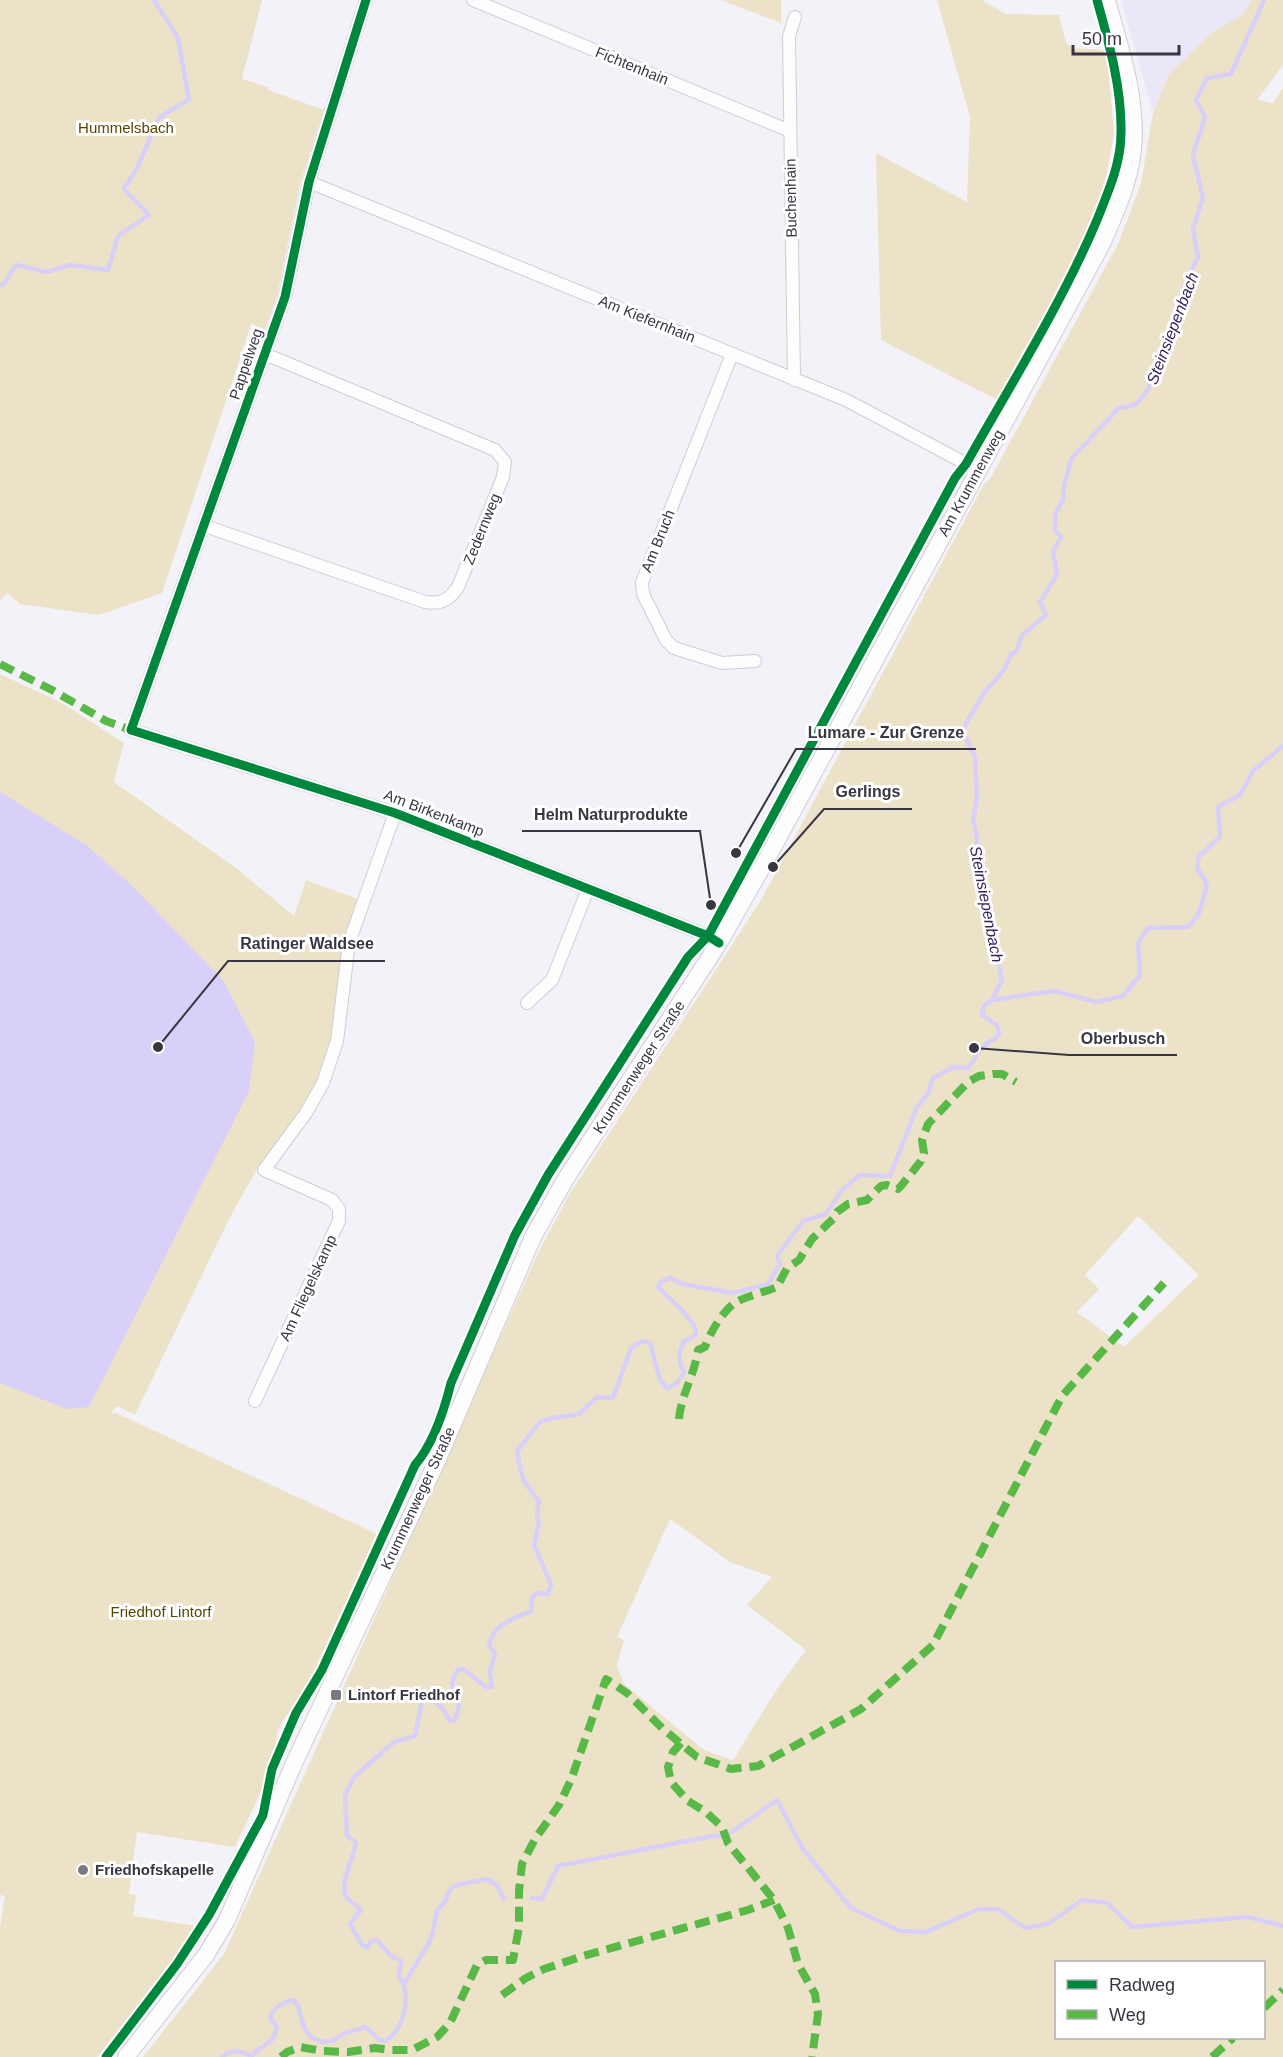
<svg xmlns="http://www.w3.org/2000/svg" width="1283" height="2057" font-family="Helvetica,sans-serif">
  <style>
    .built { fill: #eae7f6 }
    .green { fill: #ece2c7; fill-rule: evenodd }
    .water { fill: #d8d0f8 }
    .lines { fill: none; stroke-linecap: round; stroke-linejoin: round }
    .stream { stroke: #d8d0f8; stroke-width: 4.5 }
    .minor-casing { stroke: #ceccd6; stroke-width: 14 }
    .secondary-casing { stroke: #ceccd6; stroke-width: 18 }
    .minor { stroke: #fdfdfe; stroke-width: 12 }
    .secondary { stroke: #fdfdfe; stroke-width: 16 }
    .quiet { stroke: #58b947; stroke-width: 8; stroke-dasharray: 15 8; stroke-linecap: butt }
    .cycleway-casing { stroke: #fff; stroke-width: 13 }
    .cycleway { stroke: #00873e; stroke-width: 9 }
    .poi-dot { fill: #7a7882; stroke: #fff; stroke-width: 2 }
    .labels { text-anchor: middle; stroke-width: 6; stroke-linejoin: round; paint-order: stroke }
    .street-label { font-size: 15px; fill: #393642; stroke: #fff }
    .park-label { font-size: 15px; fill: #594600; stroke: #fff }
    .poi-label { font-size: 15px; font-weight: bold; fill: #393642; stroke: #fff; text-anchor: start }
    .water-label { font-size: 16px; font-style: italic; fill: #35225f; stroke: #fff }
    .leader { fill: none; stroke: #393642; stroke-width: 2 }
    .callout-dot { fill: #393642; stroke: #fff; stroke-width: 2 }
    .callout-label { font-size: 16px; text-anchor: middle; font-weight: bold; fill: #393642; stroke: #fff; stroke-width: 6; stroke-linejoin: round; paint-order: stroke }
  </style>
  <rect width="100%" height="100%" fill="#f3f2f9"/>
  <!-- built -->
  <path class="built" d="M 1121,0 L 1252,0 L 1244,14 L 1213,32 L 1169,74 L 1153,113 Z"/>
  <!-- green -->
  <path class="green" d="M 0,0 L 262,0 L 242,79 L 268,87 L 268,90 L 324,110 L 300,184 L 277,297 L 262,336 L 252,322 L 162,593 L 99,615 L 20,604 L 8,593 L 0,600 Z
    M 720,0 L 781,0 L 781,23 Z
    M 937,0 L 982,0 L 1006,14 L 1059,15 L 1066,43 L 1072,48 L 1107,50 L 1114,133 L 1102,198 L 1075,263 L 999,401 L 881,340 L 876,153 L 967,202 L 970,117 Z
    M 1252,0 L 1283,0 L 1283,65 L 1257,100 L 1273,103 L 1283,88 L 1283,2057 L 143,2057 L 224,1954 L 538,1253 L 569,1195 L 761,900 L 984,484 L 990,479 L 1119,242 L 1141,183 L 1153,113 L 1169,74 L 1213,32 L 1244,14 ZM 1138,1216 L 1199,1275 L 1124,1347 L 1077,1312 L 1099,1289 L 1085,1275 ZM 670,1519 L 730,1562 L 772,1577 L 747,1605 L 806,1650 L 777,1689 L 733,1760 L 704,1750 L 624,1684 L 617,1666 L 624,1640 L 617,1637 ZM 1056,1962 L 1264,1962 L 1264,2038 L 1056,2038 Z
    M 0,674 L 62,703 L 124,743 L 114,782 L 236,868 L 294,916 L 306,880 L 358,899 L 342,947 L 333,1037 L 318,1080 L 298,1113 L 257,1169 L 228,1221 L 135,1415 L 117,1406 L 110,1414 L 116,1413 L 377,1534 L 298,1706 C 281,1716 272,1736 278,1755 L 235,1847 L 137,1832 L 129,1894 L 136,1895 L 133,1916 L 196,1926 L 180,1953 L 97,2057 L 0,2057 L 0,1927 L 5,1896 L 0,1895 Z"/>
  <!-- water -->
  <path class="water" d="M 0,792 L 86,845 L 130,884 L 223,980 L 255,1042 L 249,1091 L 89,1407 L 67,1409 L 0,1383 Z"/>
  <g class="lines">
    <!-- stream -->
    <path class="stream" d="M 0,285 L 3,285 L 16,265 L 47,272 L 70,265 L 108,270 L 118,236 L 149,215 L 124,189 L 137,168 L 159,118 L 189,99 L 178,38 L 154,0
      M 992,1000 L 1002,980 L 995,950 L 994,926 L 989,910 L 988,894 L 979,874 L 980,865 L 976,853 L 977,837 L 973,820 L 977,798 L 975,757 L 964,734 L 963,729 L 984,693 L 1004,670 L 1011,654 L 1017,651 L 1022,635 L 1046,615 L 1040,602 L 1057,574 L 1053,551 L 1061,537 L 1055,530 L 1055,515 L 1063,500 L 1064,487 L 1071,459 L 1119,408 L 1135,405 L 1148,390 L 1159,353 L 1177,313 L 1185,282 L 1198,258 L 1193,229 L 1203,198 L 1193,155 L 1205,117 L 1196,100 L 1207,78 L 1231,74 L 1264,0
      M 532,1898 L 542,1899 L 558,1866 L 713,1836 L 726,1836 L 777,1800 L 803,1849 L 851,1908 L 900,1931 L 926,1932 L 979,1909 L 998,1909 L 1025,1928 L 1048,1924 L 1082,1900 L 1108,1903 L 1132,1927 L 1248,1917 L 1283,1926
      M 404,1984 L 429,1943 L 433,1932 L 437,1910 C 449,1902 446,1892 453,1887 C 460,1883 479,1881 487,1879 L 497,1885 L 504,1899
      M 222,2057 C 234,2048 240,2051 252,2056 C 262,2042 274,2047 277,2026 L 270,2019 C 273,2007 282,2003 293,2000 L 298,2006 L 305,2030 L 312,2038 L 323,2042 L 332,2041 L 345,2033 L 366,2027 L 379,2040 L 385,2041 C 405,2029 412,1995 399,1976 L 401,1961 L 390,1955 L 377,1940 L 371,1941 L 368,1947 L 363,1946 L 350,1924 L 361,1910 C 357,1906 353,1904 349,1900 C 336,1888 354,1858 356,1842 L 347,1836 L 345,1796 L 353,1778 L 394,1742 L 415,1736 L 423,1697 L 428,1697 L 442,1708 L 450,1721 L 455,1720 C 456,1716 459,1708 459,1704 C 458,1690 445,1690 458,1670 L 463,1669 L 486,1687 L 492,1687 L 490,1672 L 495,1654 L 489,1645 C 493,1624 513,1619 531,1611 L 532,1598 L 537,1593 L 548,1594 L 551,1585 L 534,1544 L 539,1524 L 537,1513 L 539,1501 C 522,1482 521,1476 517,1451 L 540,1422 L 548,1419 L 579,1414 L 597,1397 L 613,1398 L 631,1348 L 642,1341 L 650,1343 L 660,1380 L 667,1388 C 676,1386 679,1380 684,1373 C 678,1361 678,1353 684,1341 C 689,1339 694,1338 696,1333 C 698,1322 665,1295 658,1287 C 661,1281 665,1279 671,1278 L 682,1284 L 734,1293 L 768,1284 L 780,1264 L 777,1256 L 803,1221 L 826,1214 L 842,1190 L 860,1175 L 890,1176 L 917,1107 L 928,1094 L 933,1078 L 954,1067 L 968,1068 L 984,1045 L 996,1038 L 999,1033 L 997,1025 L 982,1015 L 984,1006 L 992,1000 L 1055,991 L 1096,1002 L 1123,996 L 1140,975 L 1138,943 L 1148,928 L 1188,927 L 1199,913 L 1207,884 L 1197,868 L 1199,856 L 1220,837 L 1218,807 L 1240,795 L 1253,771 L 1283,746"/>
    <!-- minor casing -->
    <g class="minor-casing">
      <path id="minor" d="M 366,0 L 309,182 L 285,297 L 131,730 L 395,813 L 708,936 L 719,943
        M 473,0 L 790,131
        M 309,182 L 846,400 L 978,470
        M 732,354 L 642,582 L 643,594 L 666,640 L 674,648 L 722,663 L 755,661
        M 794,380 L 789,36 L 795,17
        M 205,526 L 425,602 C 442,604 448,601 458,587 L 503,477 L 505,462 L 495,450 L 265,354
        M 527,1003 L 552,980 L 588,889
        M 255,1401 L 339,1221 L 339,1209 L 332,1200 L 264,1170 L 306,1113 L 323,1083 L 337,1041 L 349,943 L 395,813"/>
    </g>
    <!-- secondary casing -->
    <g class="secondary-casing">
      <path id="secondary" d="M 126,2057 L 206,1955 L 227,1920 L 295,1761 L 438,1459 L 533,1237 L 565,1180 L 719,943 L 765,862 L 1102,244 C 1115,214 1130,182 1133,149 C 1138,98 1120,48 1107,0"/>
    </g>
    <!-- minor -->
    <use href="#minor" class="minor"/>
    <!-- secondary -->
    <use href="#secondary" class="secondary"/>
    <!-- quiet -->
    <path class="quiet" d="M 0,664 L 52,690 L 106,721 L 131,730
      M 679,1419 C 681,1395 695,1374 698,1350 L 705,1347 C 710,1333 721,1314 733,1304 C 743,1297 765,1292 777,1287 L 787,1268 L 799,1260 L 812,1239 L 833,1219 L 837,1212 L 848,1204 L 867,1200 L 881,1186 L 887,1185 L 898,1189 L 901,1186 L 921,1161 L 924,1153 L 922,1140 L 928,1124 L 968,1082 L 979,1076 L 993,1074 L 1002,1074 L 1016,1082
      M 681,1743 L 673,1752 L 668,1767 L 671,1782 L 688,1801 L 706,1812 L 722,1827 L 728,1843 L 774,1900 L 788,1928 L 798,1964 L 815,1994 L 818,2014 L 812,2057
      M 502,1995 L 526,1978 L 544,1969 L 583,1956 L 748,1910 L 774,1900
      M 1264,2008 L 1283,1990
      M 281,2057 L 287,2052 L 300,2047 L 322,2051 L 348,2052 L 375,2048 L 390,2050 L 412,2050 L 437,2037 L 450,2023 L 477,1965 L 486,1960 L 513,1960 L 519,1927 L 519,1891 L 522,1864 L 535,1839 L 559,1805 L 571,1780 L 606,1679 L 627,1693 L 663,1729 L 697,1757 L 731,1769 L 758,1766 L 861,1709 L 933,1645 L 1062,1396 L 1164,1283
      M 1212,2057 L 1233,2038"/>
    <!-- cycleway casing -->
    <g class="cycleway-casing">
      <path id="cycleway" d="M 366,0 L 309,182 L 285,297 L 131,730 L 395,813 L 708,936 L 719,943
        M 106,2057 L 177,1964 L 209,1915 L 263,1815 L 272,1769 L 296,1713 L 322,1670 L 415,1465 C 434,1443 444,1411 451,1383 L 515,1235 L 548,1175 L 688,957 L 708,936 L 955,478 L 966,464 C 1011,384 1061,305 1097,220 C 1108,192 1121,164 1121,133 C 1122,88 1109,43 1097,0"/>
    </g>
    <!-- cycleway -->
    <use href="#cycleway" class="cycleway"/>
  </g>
  <!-- markers -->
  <g class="poi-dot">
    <rect x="330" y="1689" width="12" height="12" rx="3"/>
    <circle cx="83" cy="1870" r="6"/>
  </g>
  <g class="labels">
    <!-- street labels -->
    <g class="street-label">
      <text transform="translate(632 66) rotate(22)" y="5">Fichtenhain</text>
      <text transform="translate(791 198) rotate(-91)" y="5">Buchenhain</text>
      <text transform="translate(647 319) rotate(22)" y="5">Am Kiefernhain</text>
      <text transform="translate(246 364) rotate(-71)" y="5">Pappelweg</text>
      <text transform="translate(971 483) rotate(-61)" y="5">Am Krummenweg</text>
      <text transform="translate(482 529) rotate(-68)" y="5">Zedernweg</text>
      <text transform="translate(658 541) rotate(-68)" y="5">Am Bruch</text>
      <text transform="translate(434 813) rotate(21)" y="5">Am Birkenkamp</text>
      <text transform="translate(639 1067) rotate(-57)" y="5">Krummenweger Straße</text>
      <text transform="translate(308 1288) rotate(-65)" y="5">Am Fliegelskamp</text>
      <text transform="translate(418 1498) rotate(-65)" y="5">Krummenweger Straße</text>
    </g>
    <!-- park labels -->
    <g class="park-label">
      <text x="126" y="133">Hummelsbach</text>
      <text x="161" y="1617">Friedhof Lintorf</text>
    </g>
    <!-- poi labels -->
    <g class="poi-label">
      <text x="348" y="1700">Lintorf Friedhof</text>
      <text x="95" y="1875">Friedhofskapelle</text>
    </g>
    <!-- water labels -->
    <g class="water-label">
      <text transform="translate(1172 328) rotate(-69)" y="6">Steinsiepenbach</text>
      <text transform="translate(987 904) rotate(79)" y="6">Steinsiepenbach</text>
    </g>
  </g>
  <!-- callouts -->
  <path class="leader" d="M736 853L796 749H976M773 867L824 809H912M711 905L700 831H522M158 1047L228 961H385M974 1048L1069 1055H1177"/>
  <g class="callout-dot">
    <circle cx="736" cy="853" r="6"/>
    <circle cx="773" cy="867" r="6"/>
    <circle cx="711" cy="905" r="6"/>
    <circle cx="158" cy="1047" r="6"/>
    <circle cx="974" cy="1048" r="6"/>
  </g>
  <g class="callout-label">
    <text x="886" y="738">Lumare - Zur Grenze</text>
    <text x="868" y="797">Gerlings</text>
    <text x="611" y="820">Helm Naturprodukte</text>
    <text x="307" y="949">Ratinger Waldsee</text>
    <text x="1123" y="1044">Oberbusch</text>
  </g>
  <!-- legend -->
  <rect x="1055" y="1961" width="210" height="78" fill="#ffffff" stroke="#b0afb3" stroke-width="1.5"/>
  <rect x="1067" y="1980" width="30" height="9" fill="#00873e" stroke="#b0afb3" stroke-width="1.5"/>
  <text x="1109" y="1991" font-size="18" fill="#393642">Radweg</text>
  <rect x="1067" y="2010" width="30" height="9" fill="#58b947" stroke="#b0afb3" stroke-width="1.5"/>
  <text x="1109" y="2021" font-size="18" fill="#393642">Weg</text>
  <!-- scale -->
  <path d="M1073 45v9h106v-9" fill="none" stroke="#393642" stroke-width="3"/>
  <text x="1082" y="45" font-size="18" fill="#393642" stroke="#ffffff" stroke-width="4.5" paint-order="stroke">50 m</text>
</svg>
